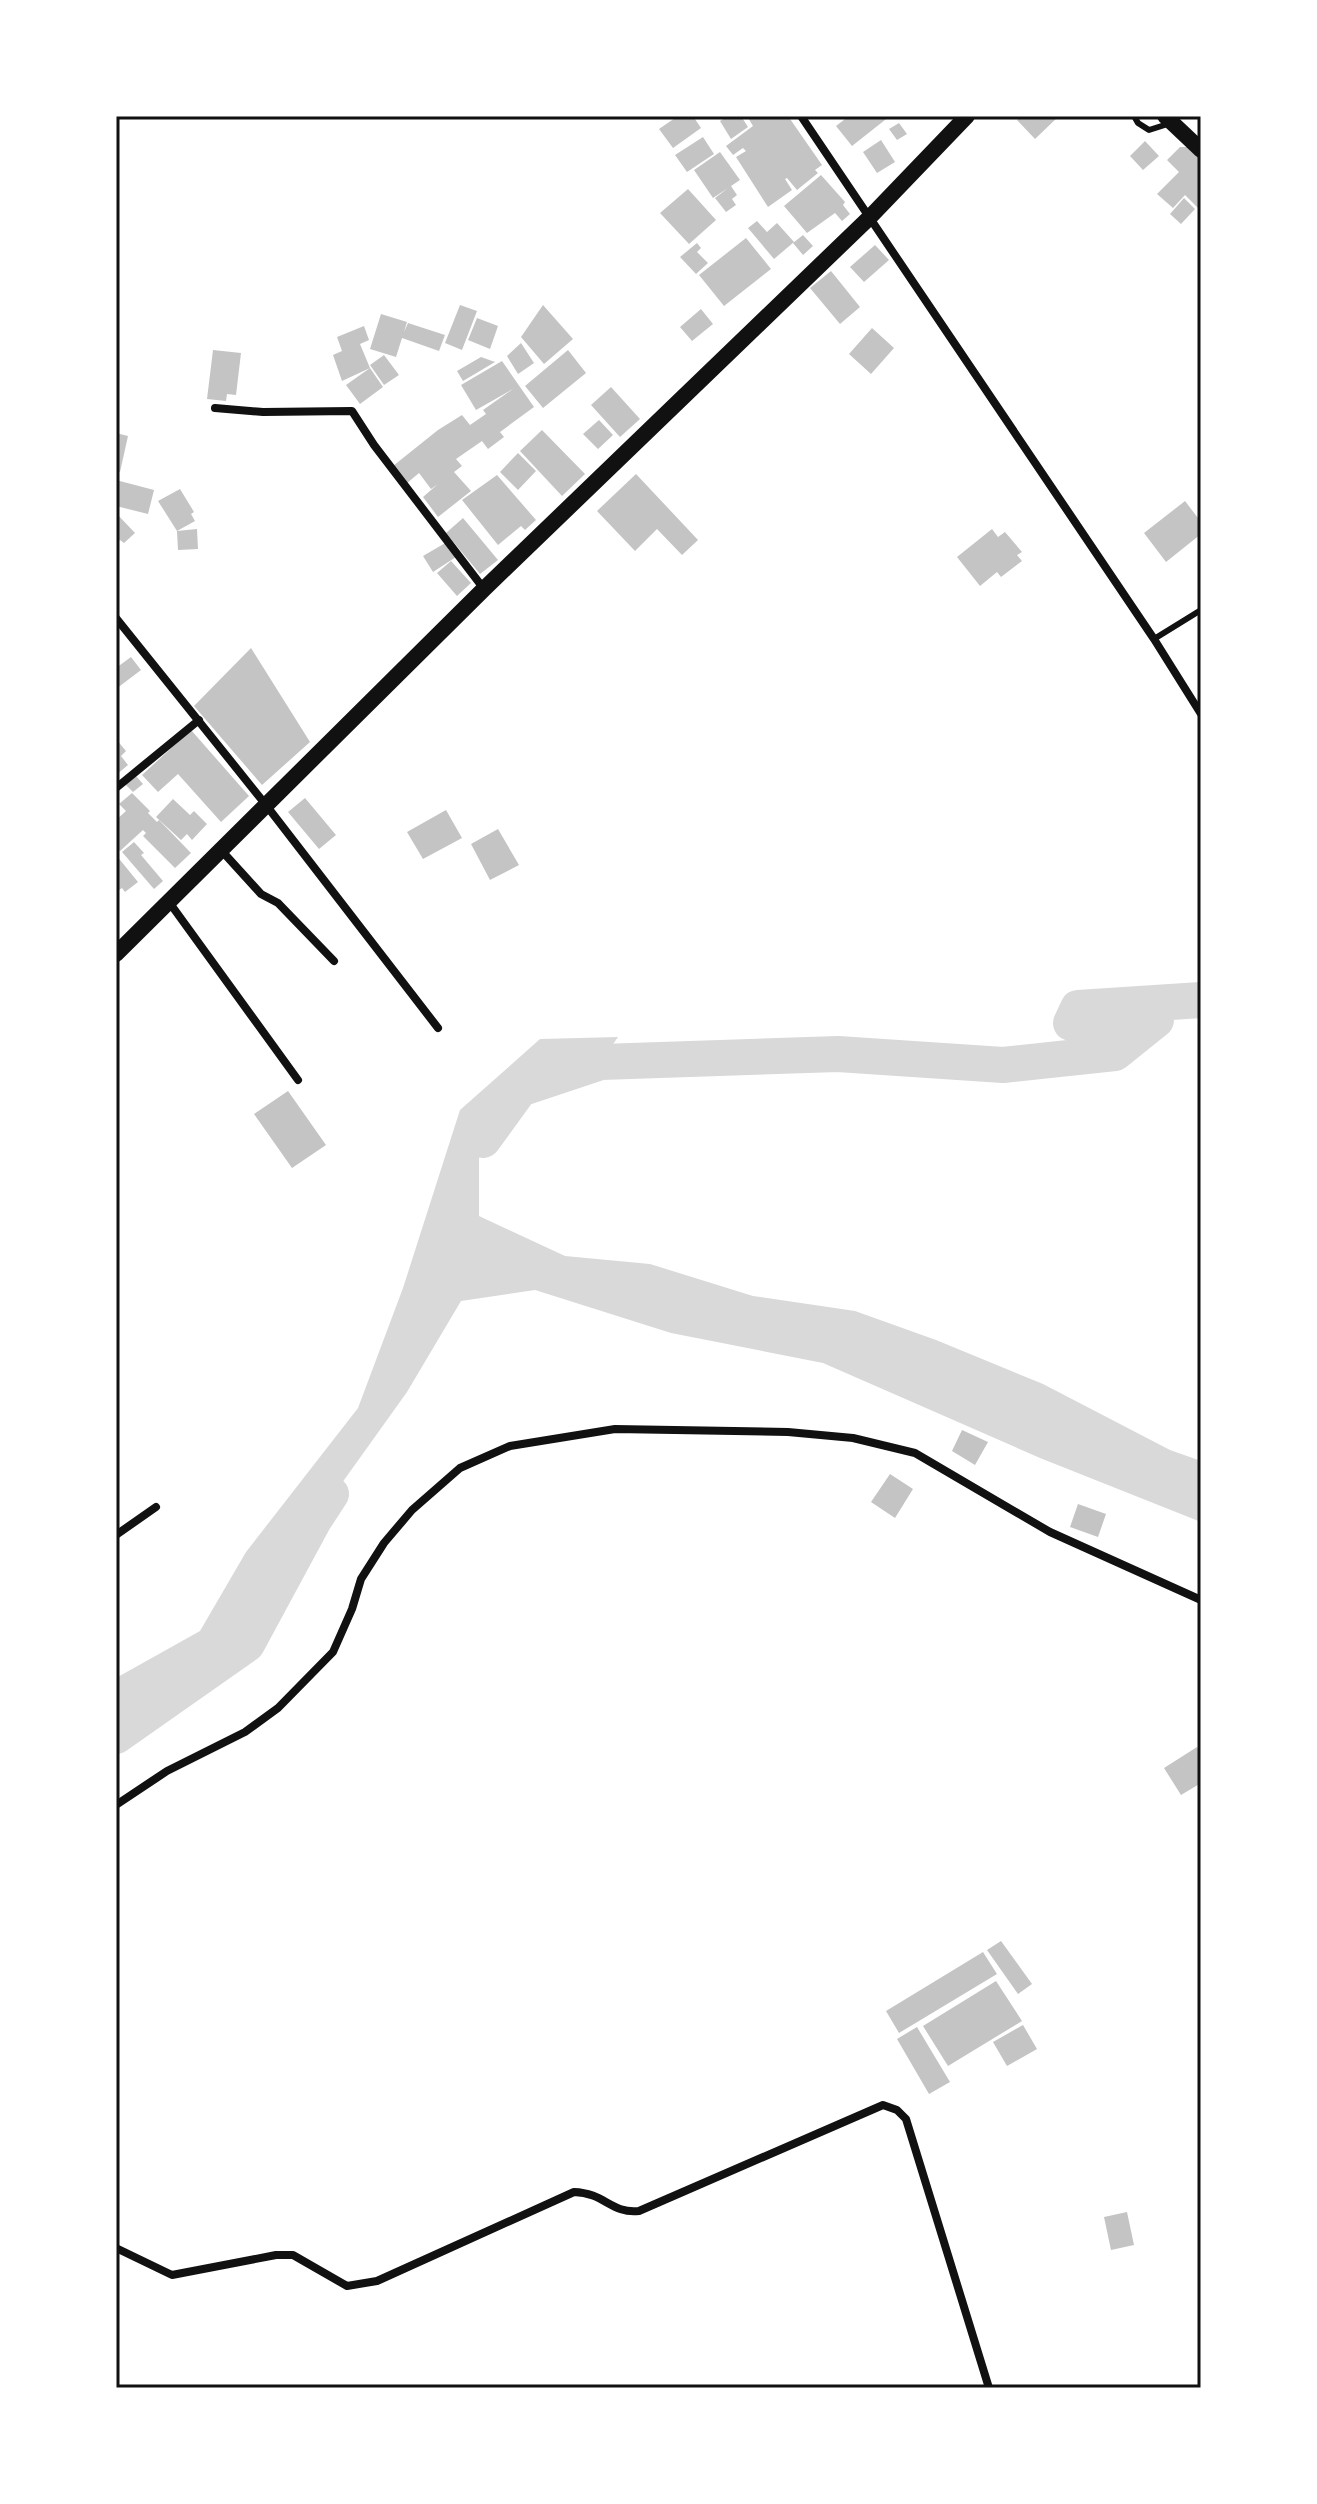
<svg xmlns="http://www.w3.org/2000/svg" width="1317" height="2504" font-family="Manrope,sans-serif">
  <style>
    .water { fill: #d9d9d9 }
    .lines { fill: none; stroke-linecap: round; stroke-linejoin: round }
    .river { stroke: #d9d9d9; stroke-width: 36 }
    .building { fill: #c4c4c4 }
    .service { stroke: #111; stroke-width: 6 }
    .minor { stroke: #111; stroke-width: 8 }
    .secondary { stroke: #111; stroke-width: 16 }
    .neatline { fill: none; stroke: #111; stroke-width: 3 }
  </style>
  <rect width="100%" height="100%" fill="#fff"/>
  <!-- water -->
  <path class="water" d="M 618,1037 L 596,1069 L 512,1099 L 479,1153 L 479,1216 L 565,1256 L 650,1264 L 753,1296 L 855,1311 L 936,1340 L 1043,1384 L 1170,1450 L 1201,1461 L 1201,1522 L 1040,1458 L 823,1363 L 671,1333 L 535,1290 L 461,1301 L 407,1392 L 294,1550 L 220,1671 L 141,1706 L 116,1729 L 116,1678 L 200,1631 L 246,1552 L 358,1408 L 403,1288 L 460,1110 L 540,1039 Z"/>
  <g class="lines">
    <!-- river -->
    <path class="river" d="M 483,1140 L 520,1089 L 601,1062 L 838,1054 L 1003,1065 L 1115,1053 L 1156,1020 L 1071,1023 L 1078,1008 L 1201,1000
      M 116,1736 L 247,1644 L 314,1520 L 331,1494"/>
  </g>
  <!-- building -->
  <path class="building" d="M 678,116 L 693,116 L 701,128 L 673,148 L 659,129 Z
    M 728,116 L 741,116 L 748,127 L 731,139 L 720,121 Z
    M 747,116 L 788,116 L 822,165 L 815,170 L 818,173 L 797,190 L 787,178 L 785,179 L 792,190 L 768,207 L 736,157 L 746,151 L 743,148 L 733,155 L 726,146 L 753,126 Z
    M 849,116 L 890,116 L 852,146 L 836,126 Z
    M 1022,116 L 1059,116 L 1035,139 L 1017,120 Z
    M 899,123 L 907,134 L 897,140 L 889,129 Z
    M 703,137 L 714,154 L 687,172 L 675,155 Z
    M 881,140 L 895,162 L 877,173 L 863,152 Z
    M 1145,141 L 1159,156 L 1143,170 L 1130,156 Z
    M 1180,147 L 1189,147 L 1201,159 L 1201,211 L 1185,195 L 1173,208 L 1157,194 L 1179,172 L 1167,160 Z
    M 720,152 L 740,180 L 731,186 L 737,195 L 732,199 L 736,205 L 726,212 L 715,198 L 728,188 L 713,198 L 694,170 Z
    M 821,175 L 845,202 L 843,205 L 850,214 L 842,221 L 835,213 L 807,233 L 784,206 Z
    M 688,189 L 716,220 L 689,244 L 660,213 Z
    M 1184,198 L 1195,209 L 1181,224 L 1170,214 Z
    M 757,221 L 767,232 L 777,223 L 794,242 L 774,259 L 748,228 Z
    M 803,235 L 813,246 L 803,255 L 793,243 Z
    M 746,238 L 771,269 L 724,306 L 699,275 Z
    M 697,243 L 701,248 L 697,252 L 708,263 L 696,274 L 680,257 Z
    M 875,245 L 889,260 L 864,282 L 850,267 Z
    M 831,271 L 860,307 L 840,324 L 810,288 Z
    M 460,305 L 477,311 L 462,350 L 445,343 Z
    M 543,305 L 573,339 L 544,364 L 521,337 Z
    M 701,309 L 713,324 L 692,341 L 680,327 Z
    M 381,314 L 407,322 L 404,332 L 408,323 L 445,335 L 439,351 L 402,338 L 396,357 L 370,349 Z
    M 477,318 L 498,326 L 490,349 L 468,340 Z
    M 364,326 L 369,340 L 360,344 L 370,368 L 342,381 L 333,355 L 342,351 L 337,337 Z
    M 872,328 L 894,348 L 871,374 L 849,354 Z
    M 521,343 L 534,363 L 518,374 L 507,356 Z
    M 213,350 L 241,353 L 236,395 L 227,394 L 226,401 L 207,399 Z
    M 568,350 L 586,373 L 543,408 L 525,386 Z
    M 384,355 L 399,375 L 384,385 L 370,365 Z
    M 481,357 L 495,362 L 463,381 L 457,371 Z
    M 502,361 L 534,407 L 500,432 L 504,437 L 488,449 L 482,441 L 456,459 L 462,466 L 454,472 L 471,491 L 438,517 L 423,497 L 438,484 L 431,489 L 419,473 L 406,484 L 393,466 L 438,430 L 462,415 L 470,425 L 486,414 L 483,410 L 513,389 L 476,410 L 461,385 Z
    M 370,368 L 383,387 L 360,404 L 346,385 Z
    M 611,387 L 640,419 L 620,437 L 591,405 Z
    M 599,420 L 613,435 L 598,449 L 583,434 Z
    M 542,430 L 585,474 L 562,496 L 520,451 Z
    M 116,433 L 128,436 L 120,472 L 116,471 Z
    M 518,453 L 536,471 L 518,490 L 500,472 Z
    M 636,474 L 698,540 L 682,555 L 657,529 L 635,551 L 597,511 Z
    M 497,475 L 536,520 L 525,530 L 521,526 L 498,545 L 462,500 Z
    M 116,480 L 154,490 L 148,514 L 116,506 Z
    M 180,489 L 194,512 L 191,514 L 195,521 L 177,531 L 158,501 Z
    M 1185,501 L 1201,522 L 1201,534 L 1166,562 L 1144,533 Z
    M 116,513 L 135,533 L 124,543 L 120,540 L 116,543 Z
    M 463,518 L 498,560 L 480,574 L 446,533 Z
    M 197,529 L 198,549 L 178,550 L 177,531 Z
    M 992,529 L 998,537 L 1005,532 L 1022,552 L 1017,555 L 1022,561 L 1001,577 L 997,572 L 980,586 L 957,557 Z
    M 447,542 L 456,557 L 433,572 L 423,556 Z
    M 451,561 L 471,583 L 457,596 L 437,573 Z
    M 251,648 L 310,742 L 262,785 L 194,706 Z
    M 131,657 L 141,670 L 116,689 L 116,668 Z
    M 191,730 L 249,796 L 221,822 L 178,774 L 158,792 L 142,775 Z
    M 116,739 L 126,751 L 121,756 L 128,765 L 116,775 Z
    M 136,776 L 143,784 L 133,792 L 125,784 Z
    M 132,793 L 150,811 L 148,813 L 157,822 L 159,820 L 191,853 L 175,868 L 143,836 L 146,833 L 143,830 L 120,851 L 116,847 L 116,820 L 126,811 L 119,804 Z
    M 305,798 L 336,835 L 319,849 L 288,812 Z
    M 173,799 L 190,815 L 194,811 L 207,824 L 192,840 L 187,834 L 181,840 L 156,817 Z
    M 446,810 L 462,838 L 423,859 L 407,832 Z
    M 498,829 L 519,865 L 490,880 L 471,844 Z
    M 134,842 L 144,853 L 141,855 L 163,881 L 154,889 L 122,852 Z
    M 116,855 L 138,882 L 125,892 L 122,888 L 116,892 Z
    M 288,1091 L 326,1145 L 292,1168 L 254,1114 Z
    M 962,1430 L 988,1442 L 975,1465 L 952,1451 Z
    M 890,1474 L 913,1489 L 895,1518 L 871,1502 Z
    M 1078,1504 L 1106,1514 L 1098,1537 L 1070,1527 Z
    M 1197,1747 L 1201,1753 L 1201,1783 L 1181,1795 L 1164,1768 Z
    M 1001,1941 L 1032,1984 L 1018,1994 L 987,1950 Z
    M 983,1952 L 997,1974 L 899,2033 L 886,2011 Z
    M 996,1981 L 1022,2021 L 948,2066 L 923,2026 Z
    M 1023,2025 L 1037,2049 L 1007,2066 L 993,2042 Z
    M 917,2027 L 950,2082 L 929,2094 L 897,2039 Z
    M 1127,2212 L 1134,2245 L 1111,2250 L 1104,2217 Z"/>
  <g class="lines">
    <!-- service -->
    <path class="service" d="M 1134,116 L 1138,123 L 1149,130 L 1171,123
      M 1154,639 L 1201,610"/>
    <!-- minor -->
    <path class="minor" d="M 801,116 L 1154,639 L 1201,714
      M 215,408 L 263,412 L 352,411 L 374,445 L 484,589
      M 116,618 L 266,805 L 438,1028
      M 116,788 L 199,720
      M 221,850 L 261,894 L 278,903 L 334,961
      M 169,902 L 298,1080
      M 116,1535 L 156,1507
      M 116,1805 L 167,1771 L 245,1732 L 278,1708 L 333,1652 L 352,1609 L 361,1579 L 384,1543 L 412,1510 L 460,1468 L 510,1446 L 615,1429 L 788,1432 L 853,1438 L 915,1453 L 1050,1532 L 1201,1600
      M 116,2248 L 172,2275 L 276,2255 L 293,2255 L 347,2286 L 377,2281 L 574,2192 C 605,2193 611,2214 639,2211 L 883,2105 L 897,2110 L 906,2119 L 989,2388"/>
    <!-- secondary -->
    <path class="secondary" d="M 1165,116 L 1201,150
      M 116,954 L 484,589 L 870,217 L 967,116"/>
  </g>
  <!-- border -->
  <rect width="1317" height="2504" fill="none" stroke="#ffffff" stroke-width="236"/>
  <rect x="118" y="118" width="1081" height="2268" class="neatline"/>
</svg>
